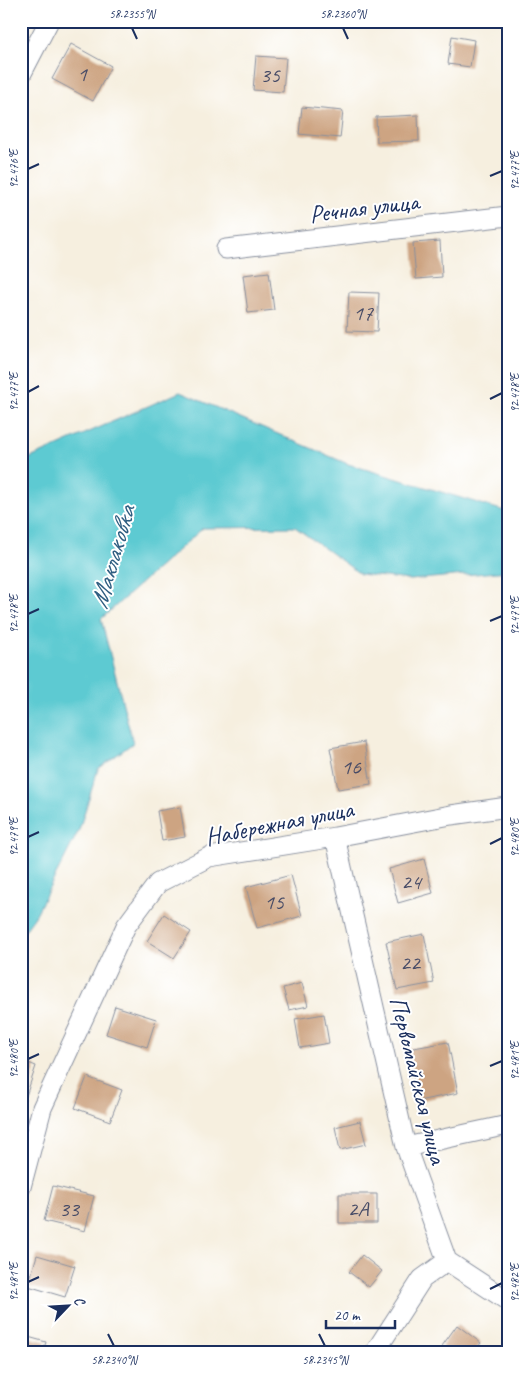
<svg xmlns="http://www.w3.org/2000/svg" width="529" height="1373" font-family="Caveat,sans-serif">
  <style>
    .water { fill: #5dcad2; stroke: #3c7c98 }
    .building { fill: #cda482 }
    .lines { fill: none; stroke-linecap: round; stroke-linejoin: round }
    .minor-casing { stroke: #888f9e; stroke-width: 21 }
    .minor { stroke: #fff; stroke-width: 19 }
    .ticks { fill: none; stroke: #1b2f5e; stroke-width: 2 }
    .labels { text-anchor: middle; stroke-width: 4; stroke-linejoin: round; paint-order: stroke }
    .number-label { font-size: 22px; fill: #484c67 }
    .street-label { font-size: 25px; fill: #1b2f5e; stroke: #fff }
    .water-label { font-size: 26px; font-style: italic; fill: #2f5e81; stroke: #fff }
    .neatline { fill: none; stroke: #1b2f5e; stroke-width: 2 }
    .ticks-label { font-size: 12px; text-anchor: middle; fill: #1b2f5e }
  </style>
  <rect width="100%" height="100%" fill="#fff"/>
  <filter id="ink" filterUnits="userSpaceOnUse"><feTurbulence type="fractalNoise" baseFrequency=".02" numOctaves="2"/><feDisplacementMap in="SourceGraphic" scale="10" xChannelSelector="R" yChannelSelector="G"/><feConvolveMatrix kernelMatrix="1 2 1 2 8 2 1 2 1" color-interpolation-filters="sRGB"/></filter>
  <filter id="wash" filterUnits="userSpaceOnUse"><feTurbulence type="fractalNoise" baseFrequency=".0096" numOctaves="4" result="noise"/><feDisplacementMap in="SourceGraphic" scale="20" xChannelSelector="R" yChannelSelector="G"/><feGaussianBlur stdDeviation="1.12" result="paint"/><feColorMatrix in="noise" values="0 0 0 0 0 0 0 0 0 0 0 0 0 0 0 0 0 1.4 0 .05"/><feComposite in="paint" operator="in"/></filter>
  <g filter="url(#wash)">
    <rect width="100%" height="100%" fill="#f6efdf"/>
    <!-- water -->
    <path class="water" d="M 180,392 L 348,464 L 508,512 L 508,571 L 410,580 L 360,574 L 295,527 L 203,528 L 101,619 L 133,743 L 98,769 L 79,830 L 34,918 L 21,936 L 21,462 Z"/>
    <g id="blocks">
      <!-- building -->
      <path class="building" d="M 452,36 L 474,40 L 470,67 L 448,64 Z
        M 71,44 L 111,66 L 93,101 L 52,79 Z
        M 256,56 L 286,58 L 283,92 L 253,90 Z
        M 302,107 L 343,111 L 340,138 L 299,134 Z
        M 418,115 L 419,141 L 377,142 L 376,117 Z
        M 440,241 L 442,277 L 416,279 L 413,243 Z
        M 269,272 L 274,310 L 248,313 L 243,275 Z
        M 349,292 L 379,293 L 377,332 L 347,331 Z
        M 364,742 L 371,784 L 338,789 L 330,748 Z
        M 180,807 L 185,837 L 162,841 L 157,811 Z
        M 424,859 L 433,893 L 398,903 L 389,869 Z
        M 291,875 L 302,916 L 257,928 L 246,887 Z
        M 164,914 L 191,932 L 174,958 L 147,941 Z
        M 424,934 L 434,983 L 397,990 L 386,942 Z
        M 302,983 L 308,1006 L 289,1010 L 283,988 Z
        M 115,1006 L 156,1019 L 147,1047 L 106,1034 Z
        M 324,1014 L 329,1043 L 300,1048 L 295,1019 Z
        M 448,1042 L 458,1093 L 418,1101 L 408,1049 Z
        M 21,1060 L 36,1066 L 23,1105 L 21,1105 Z
        M 87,1077 L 122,1090 L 110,1121 L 75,1108 Z
        M 360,1121 L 366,1144 L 340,1150 L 335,1127 Z
        M 53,1186 L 94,1196 L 85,1231 L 44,1221 Z
        M 339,1194 L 377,1194 L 377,1223 L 339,1223 Z
        M 37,1255 L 75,1266 L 65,1297 L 28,1286 Z
        M 362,1255 L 382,1271 L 369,1287 L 349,1272 Z
        M 457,1325 L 481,1343 L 474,1352 L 450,1352 L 442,1346 Z
        M 21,1335 L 46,1342 L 43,1352 L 21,1352 Z"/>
    </g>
  </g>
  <g filter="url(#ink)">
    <use href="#blocks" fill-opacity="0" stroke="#888f9e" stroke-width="1"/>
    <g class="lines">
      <!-- minor casing -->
      <g class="minor-casing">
        <path id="minor" d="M 21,75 L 49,21
          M 226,249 L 508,216
          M 335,837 L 406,1147 L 447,1261 L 508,1301
          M 406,1147 L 508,1125
          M 21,1187 L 42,1108 L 126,926 L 158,883 L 209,857 L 335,837 L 451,815 L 508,807
          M 375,1352 L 422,1279 L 447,1261"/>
      </g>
      <!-- minor -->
      <use href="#minor" class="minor"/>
    </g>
  </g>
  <!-- ticks -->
  <path class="ticks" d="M 132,28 L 137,39M 343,28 L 348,39M 28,169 L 39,164M 490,176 L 502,171M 28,392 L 39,386M 490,399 L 502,393M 28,614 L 39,609M 490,621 L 502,616M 28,837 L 39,832M 490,844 L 502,838M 28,1059 L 39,1054M 490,1066 L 502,1061M 28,1282 L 39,1277M 490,1289 L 502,1283M 108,1334 L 114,1346M 319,1334 L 325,1346"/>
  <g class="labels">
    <!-- number labels -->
    <g class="number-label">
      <text x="82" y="81">1</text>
      <text x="270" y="82">35</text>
      <text x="363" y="320">17</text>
      <text x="351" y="774">16</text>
      <text x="411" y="889">24</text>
      <text x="274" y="909">15</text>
      <text x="410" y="970">22</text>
      <text x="69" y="1216">33</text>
      <text x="358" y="1216">2А</text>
    </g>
    <!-- street labels -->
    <g class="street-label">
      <text transform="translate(364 207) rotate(-7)" y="9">Речная улица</text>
      <text transform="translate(279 822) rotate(-11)" y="9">Набережная улица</text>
      <text transform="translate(419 1080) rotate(76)" y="9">Первомайская улица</text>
    </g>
    <!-- water labels -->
    <g class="water-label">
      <text transform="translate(112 557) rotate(-74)" y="9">Маклаковка</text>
    </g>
  </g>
  <!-- margin -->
  <rect width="529" height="1373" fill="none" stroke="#fff" stroke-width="55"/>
  <!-- north arrow -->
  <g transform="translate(68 1306) rotate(65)" stroke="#ffffff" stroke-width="4" paint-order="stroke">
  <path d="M0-4L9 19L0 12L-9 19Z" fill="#1b2f5e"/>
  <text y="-8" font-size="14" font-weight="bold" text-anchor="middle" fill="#1b2f5e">С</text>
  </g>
  <!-- scale -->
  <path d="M326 1320v8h69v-8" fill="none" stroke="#1b2f5e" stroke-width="2.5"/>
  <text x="334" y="1320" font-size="15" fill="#1b2f5e" stroke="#ffffff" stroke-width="4" paint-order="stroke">20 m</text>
  <rect x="28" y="28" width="474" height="1318" class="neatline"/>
  <g class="ticks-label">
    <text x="132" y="18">58.2355°N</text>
    <text x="343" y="18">58.2360°N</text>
    <text transform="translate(14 169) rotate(-90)" y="4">92.476°E</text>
    <text transform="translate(515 171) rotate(-90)" y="4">92.477°E</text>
    <text transform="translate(14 392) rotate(-90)" y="4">92.477°E</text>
    <text transform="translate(515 393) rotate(-90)" y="4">92.478°E</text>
    <text transform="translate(14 614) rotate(-90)" y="4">92.478°E</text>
    <text transform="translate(515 616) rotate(-90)" y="4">92.479°E</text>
    <text transform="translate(14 837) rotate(-90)" y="4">92.479°E</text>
    <text transform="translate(515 838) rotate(-90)" y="4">92.480°E</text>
    <text transform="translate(14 1059) rotate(-90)" y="4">92.480°E</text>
    <text transform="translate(515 1061) rotate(-90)" y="4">92.481°E</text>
    <text transform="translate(14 1282) rotate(-90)" y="4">92.481°E</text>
    <text transform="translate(515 1283) rotate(-90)" y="4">92.482°E</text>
    <text x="114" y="1364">58.2340°N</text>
    <text x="325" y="1364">58.2345°N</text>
  </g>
</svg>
